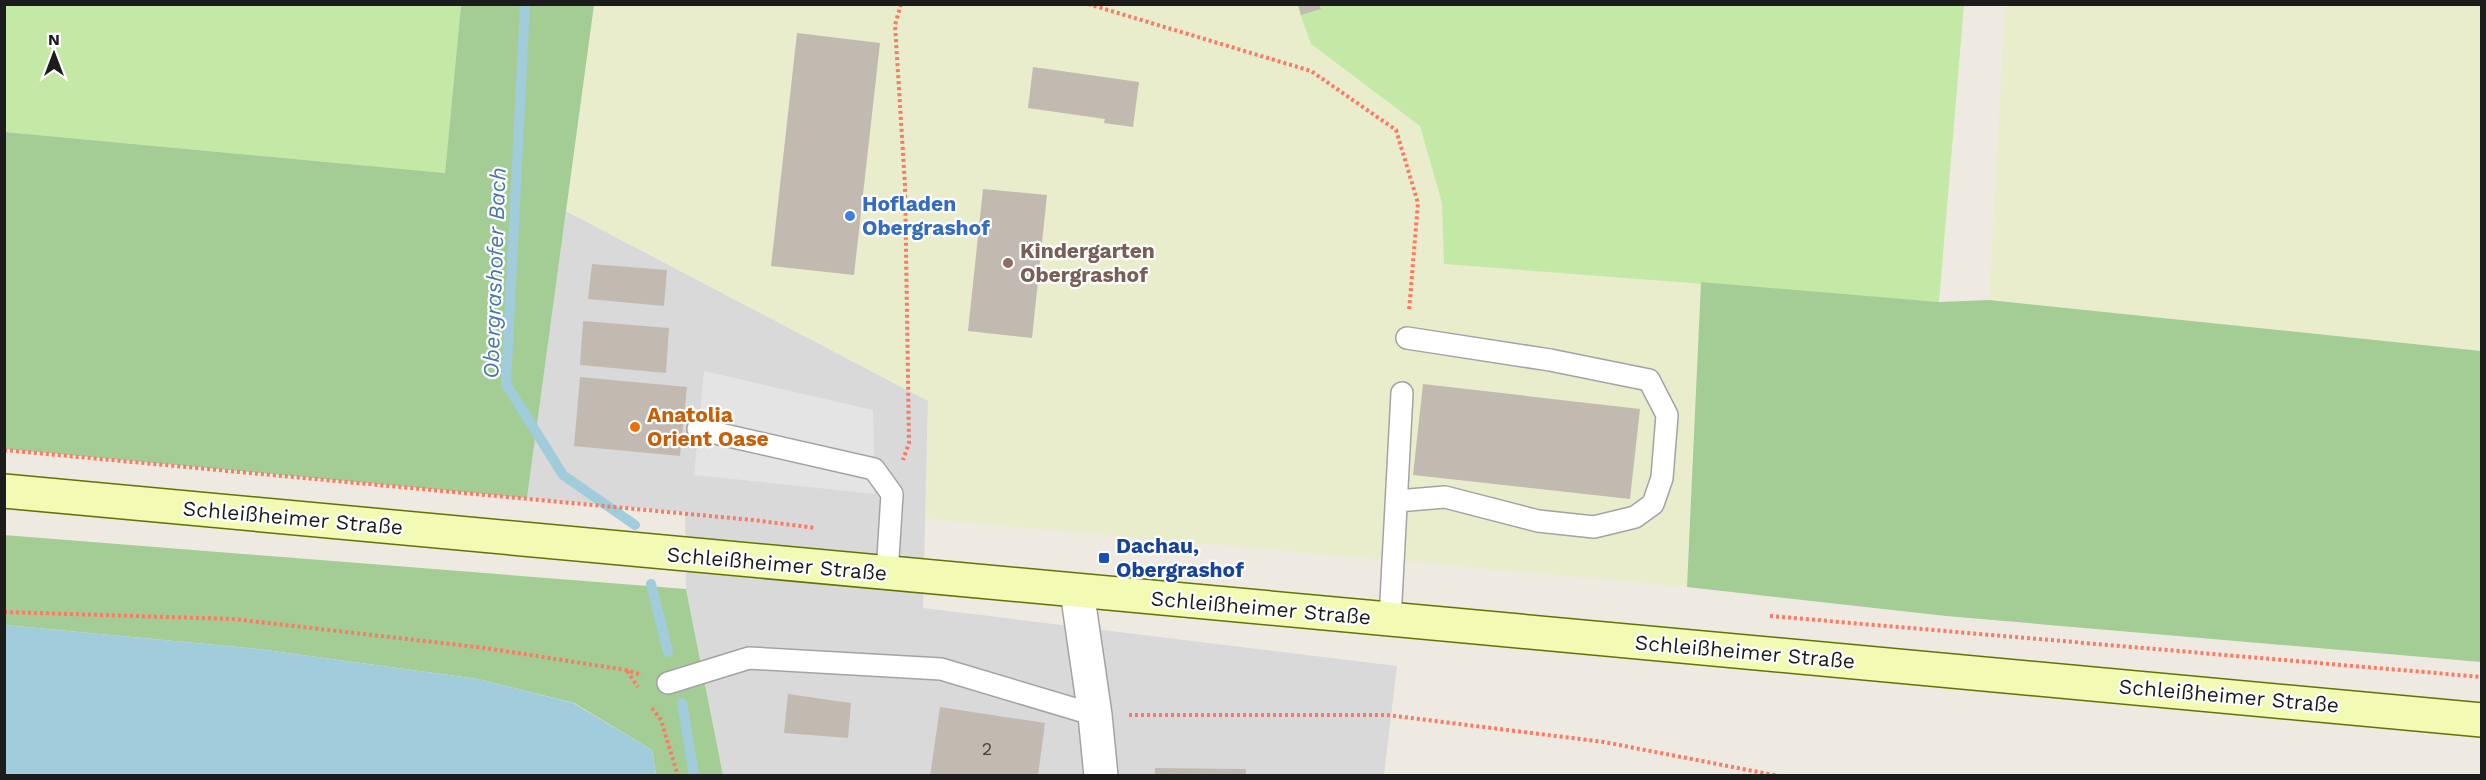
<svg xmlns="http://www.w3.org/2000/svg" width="2486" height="780" font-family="'Work Sans',sans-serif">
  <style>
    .residential { fill: #dad9d9 }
    .farmland { fill: #e9edcc }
    .grass { fill: #c4e9a6 }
    .forest { fill: #a4cd96 }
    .parking { fill: #e4e4e4 }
    .water { fill: #a1ccdc }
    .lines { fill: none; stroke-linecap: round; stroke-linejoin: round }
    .stream { stroke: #a1ccdc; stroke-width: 10 }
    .building { fill: #c2bab1 }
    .service-casing { stroke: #a3a3a3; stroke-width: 24 }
    .minor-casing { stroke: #a3a3a3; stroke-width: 36 }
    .secondary-casing { stroke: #627204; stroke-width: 36 }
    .path { stroke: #fa7a66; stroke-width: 4; stroke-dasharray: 3 3; stroke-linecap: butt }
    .service { stroke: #fff; stroke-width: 21 }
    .minor { stroke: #fff; stroke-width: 33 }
    .secondary { stroke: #f3fab4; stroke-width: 33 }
    .shop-dot { fill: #3f7fe0; stroke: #fff; stroke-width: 2 }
    .education-dot { fill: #8d6e63; stroke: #fff; stroke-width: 2 }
    .food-dot { fill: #e8710a; stroke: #fff; stroke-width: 2 }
    .transit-dot { fill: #1a4fb4; stroke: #fff; stroke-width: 2 }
    .labels { text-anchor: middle; stroke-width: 4.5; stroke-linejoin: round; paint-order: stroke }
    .number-label { font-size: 18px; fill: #464441 }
    .shop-label { font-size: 21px; font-weight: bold; fill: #366cbe; stroke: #fff; text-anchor: start }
    .education-label { font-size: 21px; font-weight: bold; fill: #785e54; stroke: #fff; text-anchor: start }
    .food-label { font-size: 21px; font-weight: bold; fill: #c56008; stroke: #fff; text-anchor: start }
    .street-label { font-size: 21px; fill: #1c1c1c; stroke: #fff }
    .transit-label { font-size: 21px; font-weight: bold; fill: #164399; stroke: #fff; text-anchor: start }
    .water-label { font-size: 22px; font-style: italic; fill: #4876ac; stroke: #fff }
  </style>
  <rect width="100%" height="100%" fill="#eeeae1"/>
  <!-- residential -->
  <path class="residential" d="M 566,211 L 928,401 L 923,608 L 1397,666 L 1384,775 L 723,775 L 686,589 L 685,512 L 527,498 Z"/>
  <!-- farmland -->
  <path class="farmland" d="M 594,5 L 1297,5 L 1311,44 L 1420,126 L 1442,203 L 1444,264 L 1701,282 L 1687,587 L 926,519 L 928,401 L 566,211 Z
    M 2005,5 L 2481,5 L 2481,351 L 1989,300 Z"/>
  <!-- grass -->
  <path class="grass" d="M 4,5 L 461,5 L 445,173 L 5,132 Z
    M 1297,5 L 1964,5 L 1939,302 L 1444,264 L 1442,203 L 1420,126 L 1311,44 Z"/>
  <!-- forest -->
  <path class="forest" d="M 461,5 L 594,5 L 527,498 L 5,449 L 5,132 L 445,173 Z
    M 1701,282 L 1939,302 L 1989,300 L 2481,351 L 2481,662 L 1946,616 L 1687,587 Z
    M 4,535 L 686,589 L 723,775 L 656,775 L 652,750 L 574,703 L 478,679 L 258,649 L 5,625 Z"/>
  <!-- parking -->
  <path class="parking" d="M 704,371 L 873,410 L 875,494 L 694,475 Z"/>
  <!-- water -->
  <path class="water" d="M 5,625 L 258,649 L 478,679 L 573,703 L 652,750 L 656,775 L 5,775 Z"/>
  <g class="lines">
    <!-- stream -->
    <path class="stream" d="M 525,4 L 506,384 L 563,475 L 635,525
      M 651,584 L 668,652
      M 682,703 L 694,776"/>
  </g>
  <!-- building -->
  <path class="building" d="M 1298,4 L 1319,4 L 1321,9 L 1301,15 Z
    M 797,33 L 880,43 L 854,275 L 771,266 Z
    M 1033,67 L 1139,82 L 1133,127 L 1104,123 L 1105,119 L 1028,108 Z
    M 983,189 L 1047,195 L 1032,338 L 968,331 Z
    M 592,264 L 667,270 L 664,306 L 588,299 Z
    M 583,321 L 669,328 L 666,373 L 580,365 Z
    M 580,377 L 687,387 L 680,456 L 574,446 Z
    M 1423,384 L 1640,409 L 1630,499 L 1413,475 Z
    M 788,694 L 851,703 L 848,738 L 784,733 Z
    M 940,707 L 1045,723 L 1038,776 L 930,776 Z
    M 1155,768 L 1246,769 L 1246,776 L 1155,776 Z"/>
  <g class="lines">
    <!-- service casing -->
    <g class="service-casing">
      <path id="service" d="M 698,429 L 874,469 L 892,494 L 887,574
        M 1397,501 L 1445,497 L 1538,521 L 1594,527 L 1635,517 L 1653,504 L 1662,478 L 1667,415 L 1649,380 L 1550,360 L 1407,338
        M 1390,619 L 1402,393
        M 668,683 L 749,658 L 941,669 L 1095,715"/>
    </g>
    <!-- minor casing -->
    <g class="minor-casing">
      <path id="minor" d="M 1077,591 L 1095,715 L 1101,776"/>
    </g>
    <!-- secondary casing -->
    <g class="secondary-casing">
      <path id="secondary" d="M 4,491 L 2482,720"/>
    </g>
    <!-- path -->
    <path class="path" d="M 901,4 L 895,25 L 905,185 L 909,443 L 903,460
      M 1088,4 L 1311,71 L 1396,130 L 1418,203 L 1409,311
      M 4,450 L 753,520 L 816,528
      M 4,612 L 233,619 L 485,648 L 626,670 L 642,675
      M 1770,616 L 2482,677
      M 627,671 L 638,687
      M 652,708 L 661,720 L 678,776
      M 1129,715 L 1387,715 L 1604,742 L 1779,776"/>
    <!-- service -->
    <use href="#service" class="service"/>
    <!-- minor -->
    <use href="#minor" class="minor"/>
    <!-- secondary -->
    <use href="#secondary" class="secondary"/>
  </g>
  <!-- markers -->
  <circle class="shop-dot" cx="850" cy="216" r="6"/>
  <circle class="education-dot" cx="1008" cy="263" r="6"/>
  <circle class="food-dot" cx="635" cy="427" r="6"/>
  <rect class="transit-dot" x="1098" y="552" width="12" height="12" rx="3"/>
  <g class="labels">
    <!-- number labels -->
    <g class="number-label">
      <text x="987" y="755">2</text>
    </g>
    <!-- shop labels -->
    <g class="shop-label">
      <text x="862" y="211">Hofladen<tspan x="862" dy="24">Obergrashof</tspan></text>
    </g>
    <!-- education labels -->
    <g class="education-label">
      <text x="1020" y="258">Kindergarten<tspan x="1020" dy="24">Obergrashof</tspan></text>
    </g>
    <!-- food labels -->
    <g class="food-label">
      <text x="647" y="422">Anatolia<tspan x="647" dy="24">Orient Oase</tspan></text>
    </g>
    <!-- street labels -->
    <g class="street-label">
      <text transform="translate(293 518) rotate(5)" y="7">Schleißheimer Straße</text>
      <text transform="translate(777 564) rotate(5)" y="7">Schleißheimer Straße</text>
      <text transform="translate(1261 608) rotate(5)" y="7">Schleißheimer Straße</text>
      <text transform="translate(1745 652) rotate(5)" y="7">Schleißheimer Straße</text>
      <text transform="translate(2229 696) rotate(5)" y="7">Schleißheimer Straße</text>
    </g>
    <!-- transit labels -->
    <g class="transit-label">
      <text x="1116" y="553">Dachau,<tspan x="1116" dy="24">Obergrashof</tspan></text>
    </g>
    <!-- water labels -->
    <g class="water-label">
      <text transform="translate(494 273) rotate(-88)" y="8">Obergrashofer Bach</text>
    </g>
  </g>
  <!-- border -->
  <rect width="2486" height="780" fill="none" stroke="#1c1c1c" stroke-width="12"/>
  <!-- north arrow -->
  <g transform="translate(54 54)" stroke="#ffffff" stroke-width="4.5" paint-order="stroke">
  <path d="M0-4.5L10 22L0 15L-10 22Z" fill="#1c1c1c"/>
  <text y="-9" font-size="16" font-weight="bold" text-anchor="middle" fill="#1c1c1c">N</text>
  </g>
</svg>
